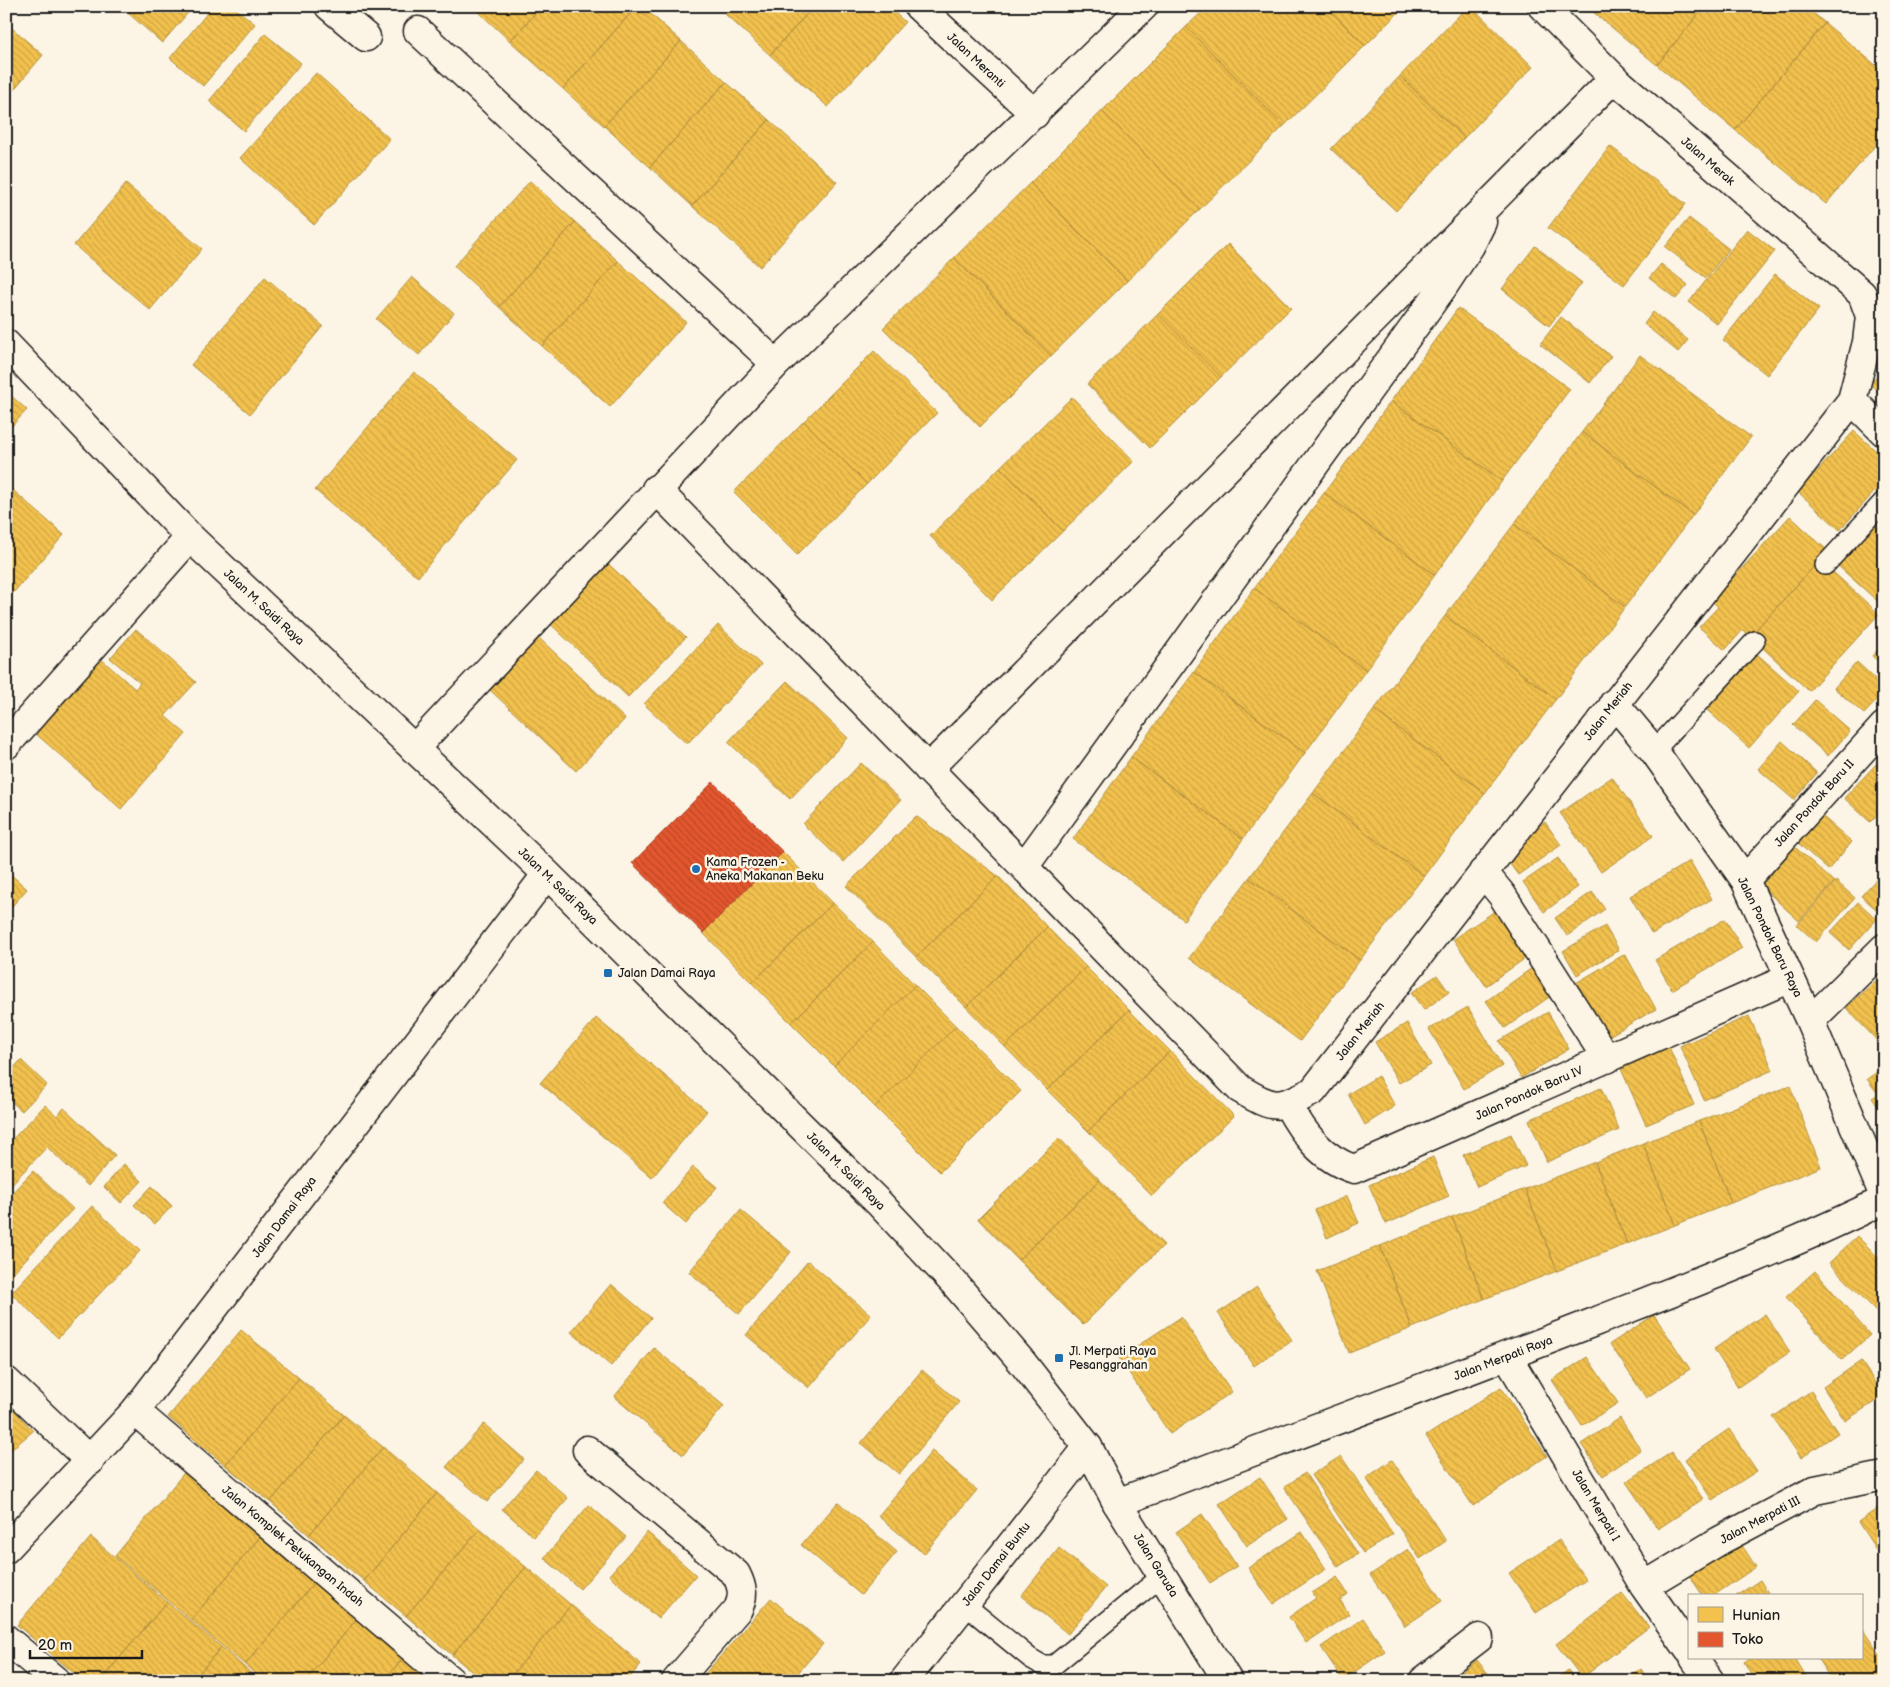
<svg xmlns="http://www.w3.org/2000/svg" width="1890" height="1687" font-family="'Balsamiq Sans',sans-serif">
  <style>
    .homes { fill: url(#homes-back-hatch); stroke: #b2903f }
    .shops { fill: url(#shops-back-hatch); stroke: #a84529 }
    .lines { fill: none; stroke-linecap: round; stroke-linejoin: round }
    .service-casing { stroke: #1c1c1c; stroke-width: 22 }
    .minor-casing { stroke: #1c1c1c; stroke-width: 31 }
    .tertiary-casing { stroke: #1c1c1c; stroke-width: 31 }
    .service { stroke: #fcf5e5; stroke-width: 19 }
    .minor { stroke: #fcf5e5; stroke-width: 28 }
    .tertiary { stroke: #fcf5e5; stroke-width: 28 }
    .poi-dot { fill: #1f6fb2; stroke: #fcf5e5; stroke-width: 2 }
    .labels { text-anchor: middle; stroke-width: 5; stroke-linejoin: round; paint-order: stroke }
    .street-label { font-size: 12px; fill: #1c1c1c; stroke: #fcf5e5 }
    .poi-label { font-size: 12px; fill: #1c1c1c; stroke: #fcf5e5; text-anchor: start }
  </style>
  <defs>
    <pattern id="homes-back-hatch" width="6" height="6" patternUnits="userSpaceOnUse" patternTransform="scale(1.25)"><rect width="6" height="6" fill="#f2c14e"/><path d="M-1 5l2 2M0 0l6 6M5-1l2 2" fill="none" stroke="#cfa544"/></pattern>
    <pattern id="shops-back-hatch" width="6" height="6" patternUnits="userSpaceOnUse" patternTransform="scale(1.25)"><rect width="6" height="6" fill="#e4572e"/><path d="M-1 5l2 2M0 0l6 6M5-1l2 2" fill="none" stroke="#b84726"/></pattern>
  </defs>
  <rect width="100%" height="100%" fill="#fcf5e5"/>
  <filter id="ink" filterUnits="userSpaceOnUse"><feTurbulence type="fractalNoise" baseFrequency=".02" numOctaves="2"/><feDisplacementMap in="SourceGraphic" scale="10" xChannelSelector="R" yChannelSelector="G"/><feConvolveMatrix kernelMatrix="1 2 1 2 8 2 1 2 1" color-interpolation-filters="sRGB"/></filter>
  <g filter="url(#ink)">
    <!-- homes -->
    <path class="homes" d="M 134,6 L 194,6 L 162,43 L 128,13 Z
      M 213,6 L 233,6 L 255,24 L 203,86 L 170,58 Z
      M 472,6 L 542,6 L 510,41 Z
      M 542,6 L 637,6 L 563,89 L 510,41 Z
      M 637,6 L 642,6 L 681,41 L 604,126 L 563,89 Z
      M 732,6 L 814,6 L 770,55 L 725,14 Z
      M 814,6 L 887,6 L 905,22 L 828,107 L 770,55 Z
      M 1208,6 L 1326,6 L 1365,46 L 1284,126 L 1186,27 Z
      M 1326,6 L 1405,6 L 1365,46 Z
      M 1468,6 L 1471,6 L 1533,67 L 1464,138 L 1400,76 Z
      M 1586,6 L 1705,6 L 1657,65 Z
      M 1705,6 L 1805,6 L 1825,23 L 1735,130 L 1657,65 Z
      M 6,23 L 43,55 L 6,99 Z
      M 1825,23 L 1884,72 L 1884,135 L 1826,204 L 1735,130 Z
      M 1186,27 L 1284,126 L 1200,209 L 1102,111 Z
      M 265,34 L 301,63 L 244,131 L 209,101 Z
      M 681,41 L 726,82 L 650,167 L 604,126 Z
      M 316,73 L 390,139 L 314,225 L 240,158 Z
      M 1400,76 L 1464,138 L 1396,211 L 1331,149 Z
      M 726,82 L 769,120 L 692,206 L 650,167 Z
      M 1102,111 L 1200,209 L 1127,281 L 1030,183 Z
      M 769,120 L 837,182 L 760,267 L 692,206 Z
      M 1610,146 L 1686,204 L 1624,285 L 1548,228 Z
      M 530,181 L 575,222 L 499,307 L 454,266 Z
      M 1030,183 L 1127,281 L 1051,356 L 954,258 Z
      M 126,184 L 202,249 L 150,310 L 74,245 Z
      M 1689,218 L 1729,249 L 1706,278 L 1665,247 Z
      M 575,222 L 618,261 L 542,346 L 499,307 Z
      M 1747,229 L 1775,251 L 1717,324 L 1689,302 Z
      M 1228,244 L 1291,308 L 1221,377 L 1158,314 Z
      M 1535,246 L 1582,283 L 1549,326 L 1502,289 Z
      M 954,258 L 1051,356 L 980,427 L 883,328 Z
      M 618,261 L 686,322 L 610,407 L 542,346 Z
      M 1661,264 L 1688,285 L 1676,299 L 1649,278 Z
      M 1775,274 L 1819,309 L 1767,375 L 1723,340 Z
      M 265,277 L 323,326 L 250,414 L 191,365 Z
      M 412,277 L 454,313 L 419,355 L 376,319 Z
      M 1458,308 L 1570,389 L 1502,481 L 1391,401 Z
      M 1653,312 L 1688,340 L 1678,352 L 1644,324 Z
      M 1158,314 L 1221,377 L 1150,448 L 1087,384 Z
      M 1561,317 L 1611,356 L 1590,383 L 1540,344 Z
      M 874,351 L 937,413 L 867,484 L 804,421 Z
      M 1640,355 L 1751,437 L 1693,515 L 1582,432 Z
      M 1884,368 L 1884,396 L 1870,384 Z
      M 414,372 L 517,460 L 418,577 L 315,490 Z
      M 6,391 L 27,410 L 6,432 Z
      M 1072,397 L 1134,461 L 1063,531 L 1000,467 Z
      M 1391,401 L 1502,481 L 1435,575 L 1324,493 Z
      M 804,421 L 867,484 L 797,555 L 734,492 Z
      M 1854,431 L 1884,458 L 1884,481 L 1840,530 L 1798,492 Z
      M 1582,432 L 1693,515 L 1625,607 L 1514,524 Z
      M 1000,467 L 1063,531 L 992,600 L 930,536 Z
      M 6,484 L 64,535 L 6,601 Z
      M 1324,493 L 1435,575 L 1366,670 L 1254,588 Z
      M 1790,516 L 1828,551 L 1750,636 L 1743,630 L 1725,650 L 1699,627 L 1718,607 L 1712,601 Z
      M 1514,524 L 1625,607 L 1556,699 L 1445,616 Z
      M 1874,524 L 1884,533 L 1884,607 L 1837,565 Z
      M 601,557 L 686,637 L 628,697 L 543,617 Z
      M 1820,560 L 1879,614 L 1809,691 L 1750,636 Z
      M 1254,588 L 1366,670 L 1305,753 L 1194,672 Z
      M 1445,616 L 1556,699 L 1485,793 L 1374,710 Z
      M 718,625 L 761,665 L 687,744 L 644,704 Z
      M 136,629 L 196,682 L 165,716 L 186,734 L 121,809 L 35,733 L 100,658 L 135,689 L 140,683 L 110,658 Z
      M 539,638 L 625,719 L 576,771 L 490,690 Z
      M 1884,643 L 1884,666 L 1872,656 Z
      M 1757,654 L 1799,691 L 1749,748 L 1707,710 Z
      M 1857,662 L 1884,687 L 1884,693 L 1864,714 L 1834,688 Z
      M 1194,672 L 1305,753 L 1243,839 L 1131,757 Z
      M 787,681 L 848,738 L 790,799 L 728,742 Z
      M 1815,700 L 1850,731 L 1828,756 L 1793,725 Z
      M 1374,710 L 1485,793 L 1424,876 L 1313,793 Z
      M 1782,741 L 1817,773 L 1794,800 L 1758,769 Z
      M 1131,757 L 1243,839 L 1184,920 L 1073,839 Z
      M 1879,761 L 1884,765 L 1884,808 L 1870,822 L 1844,798 Z
      M 861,763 L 901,800 L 843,862 L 803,824 Z
      M 1612,777 L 1653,836 L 1601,872 L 1560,813 Z
      M 1313,793 L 1424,876 L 1360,960 L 1249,878 Z
      M 916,816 L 998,876 L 916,957 L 846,886 Z
      M 1822,816 L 1852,842 L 1828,870 L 1798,843 Z
      M 1545,822 L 1561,845 L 1518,875 L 1501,852 Z
      M 1795,847 L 1834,882 L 1799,921 L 1761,886 Z
      M 783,852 L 833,903 L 752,983 L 703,933 Z
      M 1558,858 L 1578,887 L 1544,912 L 1523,882 Z
      M 1690,861 L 1712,899 L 1652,934 L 1630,896 Z
      M 6,870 L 27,889 L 6,913 Z
      M 1880,875 L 1884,879 L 1884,916 L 1861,896 Z
      M 998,876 L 1047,927 L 966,1007 L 916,957 Z
      M 1249,878 L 1360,960 L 1300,1041 L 1189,958 Z
      M 1836,881 L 1855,898 L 1816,942 L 1797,925 Z
      M 1592,892 L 1605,909 L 1567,936 L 1555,918 Z
      M 1858,902 L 1877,919 L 1849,950 L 1830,933 Z
      M 833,903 L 873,942 L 791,1023 L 752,983 Z
      M 1498,909 L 1530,955 L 1486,986 L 1453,939 Z
      M 1725,919 L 1742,948 L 1672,990 L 1655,960 Z
      M 1605,926 L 1619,950 L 1577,975 L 1563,951 Z
      M 1047,927 L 1086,967 L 1005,1047 L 966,1007 Z
      M 873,942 L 915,985 L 834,1066 L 791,1023 Z
      M 1625,954 L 1656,1009 L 1607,1037 L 1576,983 Z
      M 1536,965 L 1555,993 L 1505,1028 L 1486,1001 Z
      M 1086,967 L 1129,1010 L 1047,1090 L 1005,1047 Z
      M 1884,973 L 1884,1048 L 1846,1008 Z
      M 1437,975 L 1449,992 L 1424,1010 L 1411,993 Z
      M 915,985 L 956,1026 L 875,1107 L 834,1066 Z
      M 1468,1007 L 1502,1066 L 1464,1089 L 1429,1029 Z
      M 1129,1010 L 1170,1051 L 1088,1131 L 1047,1090 Z
      M 1548,1012 L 1569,1049 L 1521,1078 L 1499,1041 Z
      M 1749,1016 L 1773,1070 L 1704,1100 L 1680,1046 Z
      M 596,1018 L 707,1111 L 652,1178 L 540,1083 Z
      M 1407,1023 L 1431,1065 L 1399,1083 L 1375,1042 Z
      M 956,1026 L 1021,1091 L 940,1172 L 875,1107 Z
      M 1669,1047 L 1694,1105 L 1646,1125 L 1621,1069 Z
      M 1170,1051 L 1234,1116 L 1152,1196 L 1088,1131 Z
      M 21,1060 L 47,1085 L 22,1111 L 6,1097 L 6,1076 Z
      M 1884,1067 L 1884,1115 L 1872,1098 L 1878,1094 L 1867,1079 Z
      M 1378,1076 L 1395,1106 L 1365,1125 L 1348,1094 Z
      M 1790,1086 L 1821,1167 L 1731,1203 L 1699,1121 Z
      M 1601,1088 L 1619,1130 L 1547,1162 L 1529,1120 Z
      M 45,1105 L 57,1116 L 64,1108 L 115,1155 L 88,1186 L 47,1147 L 6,1190 L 6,1146 Z
      M 1699,1121 L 1731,1203 L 1675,1225 L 1643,1143 Z
      M 1511,1134 L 1526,1166 L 1477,1187 L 1463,1155 Z
      M 1059,1138 L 1100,1180 L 1018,1260 L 978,1219 Z
      M 1643,1143 L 1675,1225 L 1627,1244 L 1595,1162 Z
      M 1433,1157 L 1449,1196 L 1386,1224 L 1369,1185 Z
      M 1595,1162 L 1627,1244 L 1557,1271 L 1525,1189 Z
      M 124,1164 L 142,1181 L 121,1203 L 104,1187 Z
      M 693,1167 L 717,1187 L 686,1224 L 662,1203 Z
      M 33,1171 L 73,1209 L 7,1279 L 6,1199 Z
      M 1100,1180 L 1164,1245 L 1083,1325 L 1018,1260 Z
      M 152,1186 L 172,1206 L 155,1224 L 134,1205 Z
      M 1525,1189 L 1557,1271 L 1484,1299 L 1452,1217 Z
      M 1347,1196 L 1359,1223 L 1327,1238 L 1315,1210 Z
      M 92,1206 L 140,1251 L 58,1338 L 11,1293 Z
      M 741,1210 L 791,1252 L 739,1314 L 689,1272 Z
      M 1452,1217 L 1484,1299 L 1412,1328 L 1380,1246 Z
      M 1857,1236 L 1884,1263 L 1884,1319 L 1829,1263 Z
      M 1380,1246 L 1412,1328 L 1349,1353 L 1317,1271 Z
      M 808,1261 L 871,1315 L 809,1388 L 746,1335 Z
      M 1815,1271 L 1870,1335 L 1842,1360 L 1786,1297 Z
      M 611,1284 L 651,1318 L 611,1366 L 571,1332 Z
      M 1257,1287 L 1292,1340 L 1254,1366 L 1218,1313 Z
      M 1765,1314 L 1790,1352 L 1738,1387 L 1714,1349 Z
      M 1654,1315 L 1690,1369 L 1646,1398 L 1610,1344 Z
      M 1181,1317 L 1232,1392 L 1170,1434 L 1119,1358 Z
      M 241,1330 L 299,1378 L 225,1465 L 168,1417 Z
      M 654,1348 L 724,1406 L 683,1455 L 614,1397 Z
      M 1587,1357 L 1618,1403 L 1582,1426 L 1552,1380 Z
      M 1861,1361 L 1884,1396 L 1845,1421 L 1823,1387 Z
      M 922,1370 L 959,1402 L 899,1474 L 861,1443 Z
      M 299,1378 L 344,1415 L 270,1502 L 225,1465 Z
      M 1501,1387 L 1547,1456 L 1473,1506 L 1426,1436 Z
      M 1811,1391 L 1838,1433 L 1801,1458 L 1773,1417 Z
      M 6,1401 L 33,1431 L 6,1454 Z
      M 344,1415 L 383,1447 L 309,1535 L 270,1502 Z
      M 1620,1418 L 1641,1450 L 1603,1476 L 1581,1444 Z
      M 484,1424 L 524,1459 L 487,1502 L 446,1467 Z
      M 1729,1429 L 1757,1471 L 1712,1500 L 1685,1459 Z
      M 383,1447 L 437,1493 L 364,1581 L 309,1535 Z
      M 932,1451 L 977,1490 L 924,1554 L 878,1516 Z
      M 1672,1452 L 1703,1499 L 1658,1529 L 1626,1482 Z
      M 1341,1456 L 1393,1534 L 1363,1553 L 1311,1475 Z
      M 1392,1460 L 1446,1541 L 1420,1559 L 1366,1478 Z
      M 188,1468 L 264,1532 L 191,1620 L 115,1556 Z
      M 536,1470 L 568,1498 L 534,1537 L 502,1509 Z
      M 1305,1473 L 1358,1554 L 1338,1567 L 1284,1487 Z
      M 1260,1477 L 1288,1519 L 1247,1546 L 1219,1504 Z
      M 437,1493 L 480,1529 L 406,1616 L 364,1581 Z
      M 838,1502 L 897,1552 L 861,1595 L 801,1545 Z
      M 1884,1504 L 1884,1562 L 1858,1522 Z
      M 589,1505 L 626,1537 L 580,1589 L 544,1558 Z
      M 1202,1514 L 1237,1566 L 1210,1583 L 1176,1532 Z
      M 480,1529 L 526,1567 L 452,1655 L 406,1616 Z
      M 264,1532 L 318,1578 L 245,1665 L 191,1620 Z
      M 647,1532 L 696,1575 L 658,1619 L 609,1575 Z
      M 1302,1532 L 1326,1569 L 1273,1604 L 1248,1568 Z
      M 1736,1536 L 1756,1567 L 1713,1596 L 1703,1596 L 1685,1569 Z
      M 91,1537 L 167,1602 L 100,1681 L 83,1681 L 17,1625 Z
      M 1559,1540 L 1586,1580 L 1536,1613 L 1509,1573 Z
      M 1059,1548 L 1106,1587 L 1068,1634 L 1021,1596 Z
      M 1408,1549 L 1442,1601 L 1405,1626 L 1370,1575 Z
      M 526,1567 L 571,1605 L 507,1681 L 483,1681 L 452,1655 Z
      M 1337,1577 L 1348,1594 L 1340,1600 L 1349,1614 L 1306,1643 L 1289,1617 L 1316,1598 L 1312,1593 Z
      M 318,1578 L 361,1614 L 305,1681 L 263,1681 L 245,1665 Z
      M 1760,1580 L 1770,1596 L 1736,1596 Z
      M 1622,1593 L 1649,1627 L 1582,1678 L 1556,1644 Z
      M 771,1598 L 823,1644 L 791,1681 L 710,1681 L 704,1675 Z
      M 167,1602 L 221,1647 L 193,1681 L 100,1681 Z
      M 571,1605 L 641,1664 L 627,1681 L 507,1681 Z
      M 361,1614 L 407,1653 L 384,1681 L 305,1681 Z
      M 1363,1618 L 1385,1651 L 1343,1680 L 1321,1647 Z
      M 1861,1627 L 1884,1661 L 1884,1681 L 1832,1681 L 1817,1658 L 1861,1658 Z
      M 221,1647 L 260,1681 L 193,1681 Z
      M 407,1653 L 441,1681 L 384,1681 Z
      M 1750,1658 L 1795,1658 L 1809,1681 L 1755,1681 L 1744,1662 Z
      M 1477,1660 L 1494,1681 L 1450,1681 Z
      M 1641,1669 L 1650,1681 L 1625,1681 Z
      M 1568,1670 L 1576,1681 L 1554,1681 Z"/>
    <!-- shops -->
    <path class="shops" d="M 713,782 L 783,852 L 703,933 L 632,863 Z"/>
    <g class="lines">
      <!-- service casing -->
      <g class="service-casing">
        <path id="service" d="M 1825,565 L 1884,501
          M 1654,751 L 1755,641
          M 964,1604 L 1030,1658 L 1042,1665 L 1054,1665 L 1162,1576"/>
      </g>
      <!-- minor casing -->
      <g class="minor-casing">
        <path id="minor" d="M 329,6 L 366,37
          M 918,6 L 1035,114
          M 418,31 L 776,364
          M 1852,400 L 1884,432
          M 656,489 L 1240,1089 C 1274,1109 1278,1110 1313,1091 L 1852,400 L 1867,342 L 1870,316 L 1862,294 L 1614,78 L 1542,6
          M 1614,703 L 1654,751 L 1745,880 L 1810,1021 L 1884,1196
          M 6,745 L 190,537
          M 414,749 L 776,364 L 1144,6
          M 928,769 L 1614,78
          M 1024,867 L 1443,287 L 1470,246 L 1482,222
          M 1483,872 L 1502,895 L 1607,1059
          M 1745,880 L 1884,726
          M 1810,1021 L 1884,948
          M 1288,1105 C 1303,1133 1322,1159 1354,1169 L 1790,978
          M 1507,1356 L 1644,1586 L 1689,1650
          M 6,1381 L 90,1461
          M 135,1411 L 451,1681
          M 587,1450 L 736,1574 C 743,1588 744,1596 738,1609 L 676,1681
          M 1117,1503 C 1277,1442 1438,1383 1597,1321 C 1694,1283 1791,1246 1884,1200
          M 1644,1586 L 1719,1541 L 1815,1490 L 1884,1476
          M 6,1639 L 56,1681
          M 1694,1658 L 1710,1681
          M 904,1681 L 1088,1447
          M 1423,1681 L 1479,1638"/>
      </g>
      <!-- tertiary casing -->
      <g class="tertiary-casing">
        <path id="tertiary" d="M 6,344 L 190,537 L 547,874 L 878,1202 L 955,1284 L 1022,1362 L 1088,1447 L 1117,1503 L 1228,1681
          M 6,1549 L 135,1411 L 547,874"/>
      </g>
      <!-- service -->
      <use href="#service" class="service"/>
      <!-- minor -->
      <use href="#minor" class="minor"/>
      <!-- tertiary -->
      <use href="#tertiary" class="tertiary"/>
    </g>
  </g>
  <!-- markers -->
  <g class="poi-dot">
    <circle cx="696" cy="869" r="5"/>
    <rect x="603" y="968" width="10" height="10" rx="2.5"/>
    <rect x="1054" y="1353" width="10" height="10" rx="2.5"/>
  </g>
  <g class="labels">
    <!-- street labels -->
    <g class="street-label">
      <text transform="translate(976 60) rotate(43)" y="4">Jalan Meranti</text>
      <text transform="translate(1708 161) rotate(41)" y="4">Jalan Merak</text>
      <text transform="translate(264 607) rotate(43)" y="4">Jalan M. Saidi Raya</text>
      <text transform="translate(1608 711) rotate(-52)" y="4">Jalan Meriah</text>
      <text transform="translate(1814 803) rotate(-48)" y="4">Jalan Pondok Baru II</text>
      <text transform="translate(558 886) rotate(44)" y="4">Jalan M. Saidi Raya</text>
      <text transform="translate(1770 937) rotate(64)" y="4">Jalan Pondok Baru Raya</text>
      <text transform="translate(1360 1031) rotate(-52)" y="4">Jalan Meriah</text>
      <text transform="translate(1529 1093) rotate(-24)" y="4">Jalan Pondok Baru IV</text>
      <text transform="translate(846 1171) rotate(45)" y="4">Jalan M. Saidi Raya</text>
      <text transform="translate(284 1217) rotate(-53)" y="4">Jalan Damai Raya</text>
      <text transform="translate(1503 1358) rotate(-21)" y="4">Jalan Merpati Raya</text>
      <text transform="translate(1596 1505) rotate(59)" y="4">Jalan Merpati I</text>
      <text transform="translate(1760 1520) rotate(-28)" y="4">Jalan Merpati III</text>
      <text transform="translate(293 1546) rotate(40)" y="4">Jalan Komplek Petukangan Indah</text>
      <text transform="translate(996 1564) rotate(-52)" y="4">Jalan Damai Buntu</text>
      <text transform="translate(1156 1565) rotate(58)" y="4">Jalan Garuda</text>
    </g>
    <!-- poi labels -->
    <g class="poi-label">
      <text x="706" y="866">Kama Frozen -<tspan x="706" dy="14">Aneka Makanan Beku</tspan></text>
      <text x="618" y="977">Jalan Damai Raya</text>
      <text x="1069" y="1355">Jl. Merpati Raya<tspan x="1069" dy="14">Pesanggrahan</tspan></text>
    </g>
  </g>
  <!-- margin -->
  <rect width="1890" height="1687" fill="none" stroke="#fcf5e5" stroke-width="25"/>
  <rect x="12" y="12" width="1865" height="1662" fill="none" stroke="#1c1c1c" stroke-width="2" filter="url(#ink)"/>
  <!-- legend -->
  <rect x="1688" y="1594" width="175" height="65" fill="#fcf5e5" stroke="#a29e95"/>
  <rect x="1698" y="1607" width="25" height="15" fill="#f2c14e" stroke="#a29e95"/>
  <text x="1732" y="1620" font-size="15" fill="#1c1c1c">Hunian</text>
  <rect x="1698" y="1632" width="25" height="15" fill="#e4572e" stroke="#a29e95"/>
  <text x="1732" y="1644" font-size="15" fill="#1c1c1c">Toko</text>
  <!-- scale -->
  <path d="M30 1650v8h112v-8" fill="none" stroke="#1c1c1c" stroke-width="2.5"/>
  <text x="38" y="1650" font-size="15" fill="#1c1c1c" stroke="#fcf5e5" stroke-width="4" paint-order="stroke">20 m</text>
</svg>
